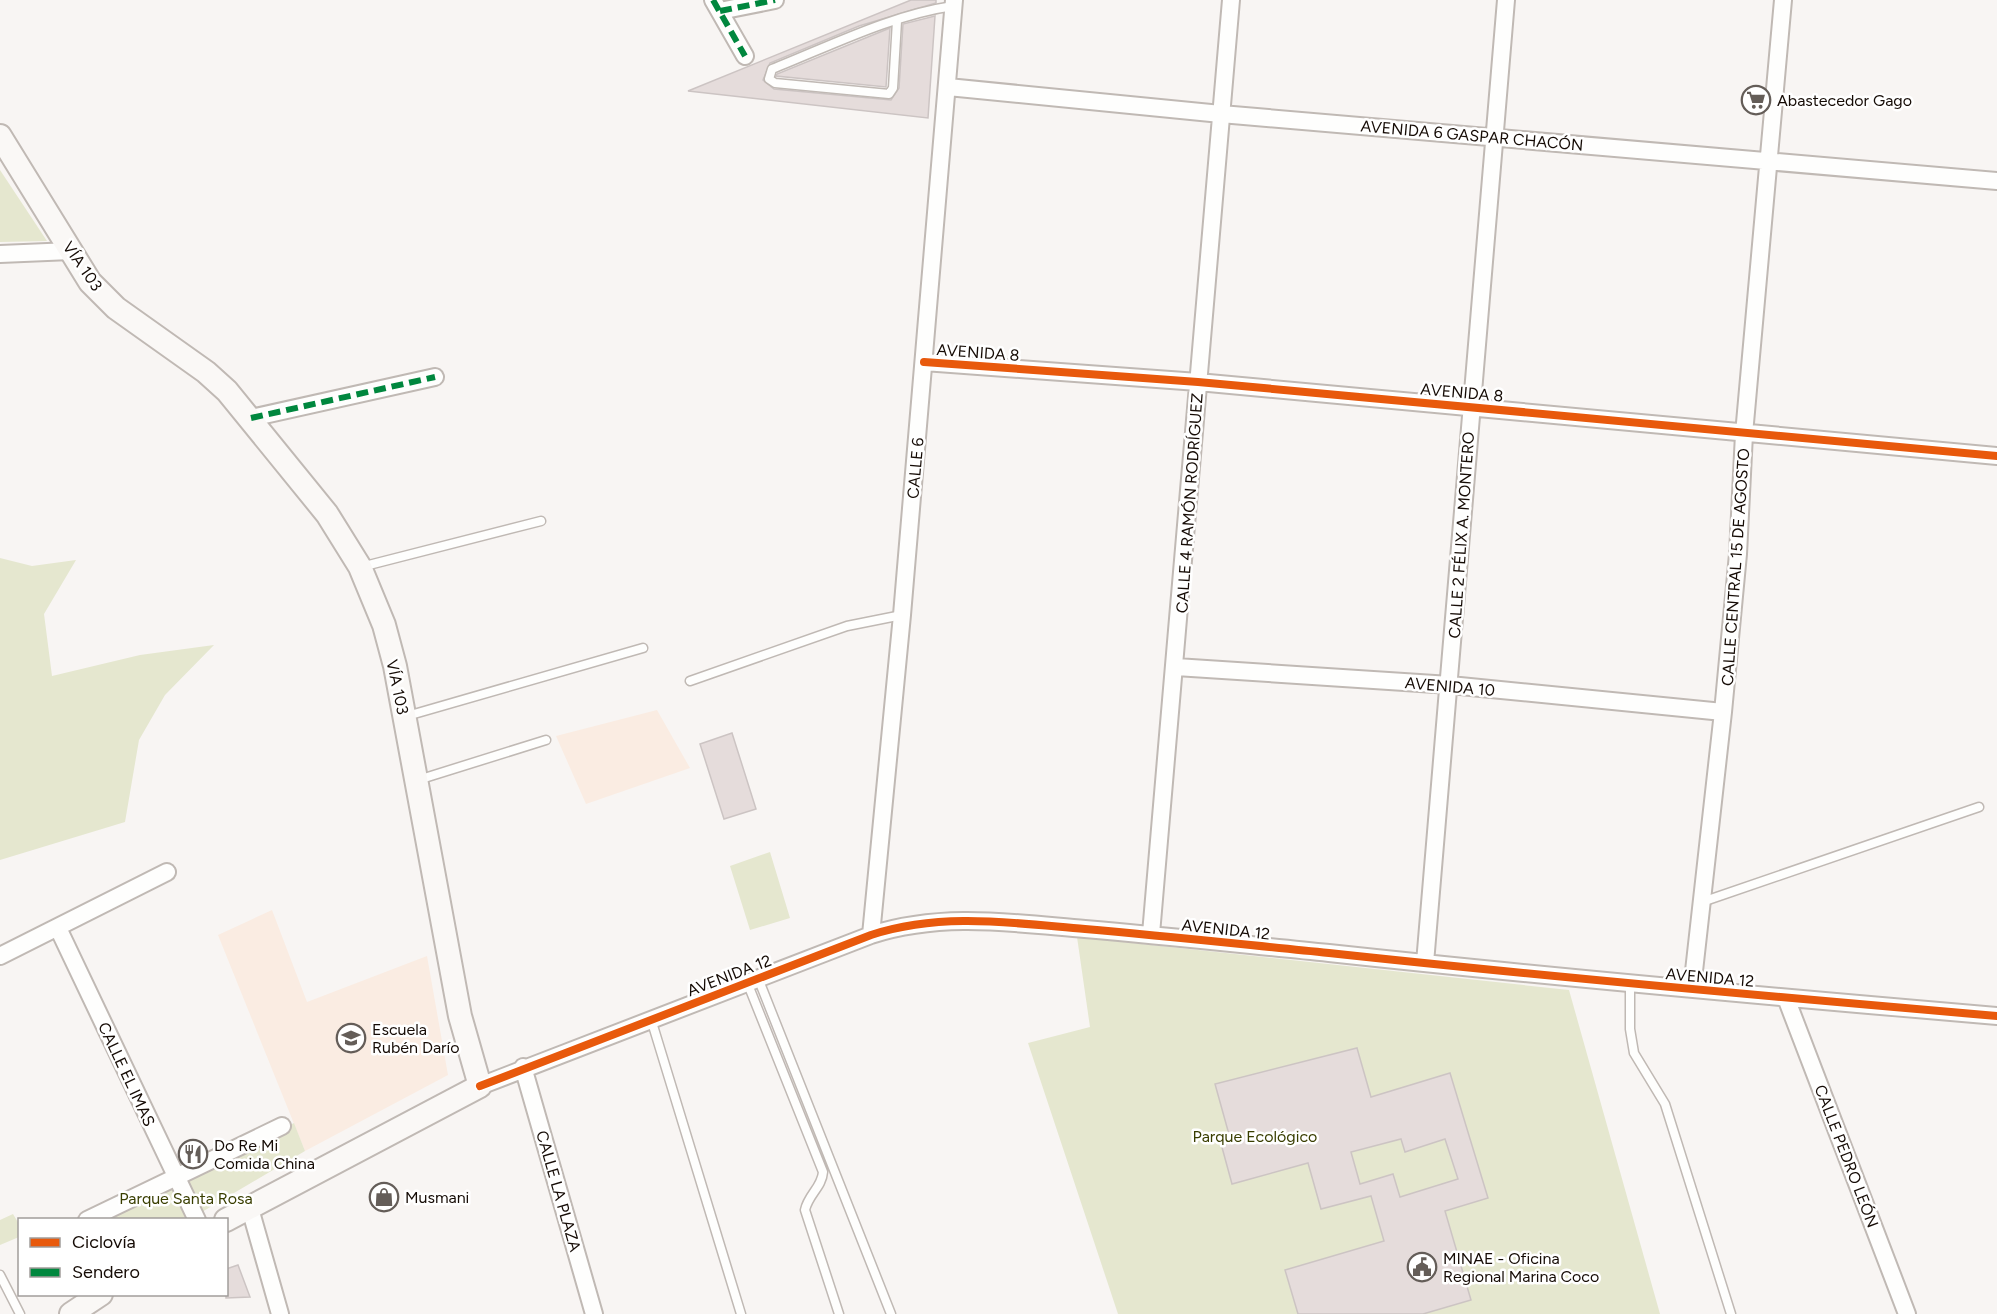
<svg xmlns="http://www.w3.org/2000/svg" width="1997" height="1314" font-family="Figtree,sans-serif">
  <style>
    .built { fill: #faece2 }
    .green { fill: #e5e7cf }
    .building { fill: #e5dcdb; stroke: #ccc4c3; stroke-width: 1.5; fill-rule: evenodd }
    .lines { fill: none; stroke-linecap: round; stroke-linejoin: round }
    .lane-casing { stroke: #c0b9b4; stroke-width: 11 }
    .street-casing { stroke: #c0b9b4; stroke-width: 20 }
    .secondary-casing { stroke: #c0b9b4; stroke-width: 26 }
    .lane { stroke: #fefefd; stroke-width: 8 }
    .street { stroke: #fefefd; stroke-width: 16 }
    .secondary { stroke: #faf8f6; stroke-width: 22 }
    .quiet { stroke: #00873e; stroke-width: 6; stroke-dasharray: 12 6; stroke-linecap: butt }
    .cycleway-casing { stroke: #fff; stroke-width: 11 }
    .cycleway { stroke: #e8590c; stroke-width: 8 }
    .labels { text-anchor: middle; stroke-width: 5; stroke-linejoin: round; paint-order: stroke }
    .poi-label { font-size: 16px; fill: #150b05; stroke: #fff; text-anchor: start }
    .street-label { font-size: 16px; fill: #150b05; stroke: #fff }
    .park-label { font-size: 16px; fill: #393e00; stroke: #fff }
  </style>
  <rect width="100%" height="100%" fill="#f8f5f3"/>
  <!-- built -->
  <path class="built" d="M 657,710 L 690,768 L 586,804 L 556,736 Z
    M 272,910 L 307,1002 L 427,956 L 448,1075 L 305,1151 L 218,935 Z"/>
  <!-- green -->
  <path class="green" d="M 0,170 L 47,241 L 0,242 Z
    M 0,558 L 32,566 L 76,560 L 44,614 L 52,676 L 140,655 L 214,645 L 165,695 L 139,740 L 125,822 L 0,860 Z
    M 770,852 L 790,918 L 750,930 L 730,866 Z
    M 1077,937 L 1569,990 L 1660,1314 L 1118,1314 L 1028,1043 L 1090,1027 Z
    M 294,1123 L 305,1151 L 190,1219 L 98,1220 Z
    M 13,1214 L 19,1224 L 19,1237 L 0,1245 L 0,1220 Z"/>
  <!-- building -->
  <path class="building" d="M 911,0 L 936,0 L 936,3 L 859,26 L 770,63 L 763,80 L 774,89 L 891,100 L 899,88 L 903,24 L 935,16 L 928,118 L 688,91 Z
    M 890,28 L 886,87 L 776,76 L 777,74 Z
    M 732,733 L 756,809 L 724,819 L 700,744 Z
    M 1357,1048 L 1371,1097 L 1450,1073 L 1488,1198 L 1445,1211 L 1471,1300 L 1423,1314 L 1298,1314 L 1285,1270 L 1384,1241 L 1371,1196 L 1321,1209 L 1308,1163 L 1232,1184 L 1220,1140 L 1230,1138 L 1215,1084 ZM 1401,1139 L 1405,1152 L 1445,1139 L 1458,1179 L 1400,1197 L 1393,1174 L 1360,1184 L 1351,1152 Z
    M 238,1265 L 250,1297 L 226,1298 L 226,1269 Z"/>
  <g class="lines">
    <!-- lane casing -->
    <g class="lane-casing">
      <path id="lane" d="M 897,21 L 893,88 L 889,94 L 775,83 L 769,79 L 772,69 C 830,46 891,15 953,6
        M 361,567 L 541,521
        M 690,681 L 847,626 L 902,615
        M 407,716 L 643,648
        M 418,780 L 546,740
        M 1702,902 L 1979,807
        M 758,978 L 891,1314
        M 747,982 L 823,1172 C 822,1187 808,1195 805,1210 L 839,1314
        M 1630,983 L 1630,1029 L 1634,1053 L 1665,1104 L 1731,1314
        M 651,1019 L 741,1314
        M 0,1275 L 20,1314"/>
    </g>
    <!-- street casing -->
    <g class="street-casing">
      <path id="street" d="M 713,0 L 745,56
        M 720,11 L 775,0
        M 948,87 L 1221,114 L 1997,181
        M 0,254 L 71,251
        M 924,362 L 1198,382 L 1997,456
        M 251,418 L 435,377
        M 1176,667 L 1450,685 L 1723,712
        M 58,928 L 197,1220
        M 1151,934 L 1231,0
        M 871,935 L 902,615 L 954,0
        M 0,956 L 167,872
        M 1425,963 L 1506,0
        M 1692,989 L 1723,712 L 1738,554 L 1744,434 L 1783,0
        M 1786,998 L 1907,1314
        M 523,1067 L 594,1314
        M 480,1086 L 871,935 C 942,912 1013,923 1085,929 C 1167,936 1248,945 1329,953 C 1551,977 1774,997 1997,1016
        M 249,1205 L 280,1314
        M 87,1220 L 282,1126"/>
    </g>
    <!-- secondary casing -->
    <g class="secondary-casing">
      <path id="secondary" d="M 0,136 L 90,282 L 116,308 L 206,372 L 227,391 L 327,514 L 360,567 L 384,625 L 395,666 L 460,1016 L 480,1086 L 226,1220
        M 71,1314 L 101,1294"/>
    </g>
    <!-- lane -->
    <use href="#lane" class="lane"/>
    <!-- street -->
    <use href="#street" class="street"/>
    <!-- secondary -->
    <use href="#secondary" class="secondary"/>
    <!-- quiet -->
    <path class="quiet" d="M 713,0 L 745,56
      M 720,11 L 775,0
      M 251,418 L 435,377"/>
    <!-- cycleway casing -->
    <g class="cycleway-casing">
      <path id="cycleway" d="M 924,362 L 1198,382 L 1997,456
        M 480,1086 L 871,935 C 942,912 1013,923 1085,929 C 1167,936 1248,945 1329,953 C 1551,977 1774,997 1997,1016"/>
    </g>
    <!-- cycleway -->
    <use href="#cycleway" class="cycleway"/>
  </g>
  <!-- icons -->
  <defs>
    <g id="supermarket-ring" transform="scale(1.5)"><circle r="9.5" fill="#fff" stroke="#645d58" stroke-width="1.5"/><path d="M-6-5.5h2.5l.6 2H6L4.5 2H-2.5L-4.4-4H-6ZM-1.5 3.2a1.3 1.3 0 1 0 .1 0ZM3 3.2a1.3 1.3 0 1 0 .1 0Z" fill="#645d58"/></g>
    <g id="school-ring" transform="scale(1.5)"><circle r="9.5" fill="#fff" stroke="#645d58" stroke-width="1.5"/><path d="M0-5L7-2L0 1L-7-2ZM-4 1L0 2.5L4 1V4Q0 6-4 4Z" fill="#645d58"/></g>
    <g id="restaurant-ring" transform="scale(1.5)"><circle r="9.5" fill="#fff" stroke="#645d58" stroke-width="1.5"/><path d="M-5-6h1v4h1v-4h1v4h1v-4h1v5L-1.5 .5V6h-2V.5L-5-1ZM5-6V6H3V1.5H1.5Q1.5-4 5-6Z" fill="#645d58"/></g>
    <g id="shop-ring" transform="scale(1.5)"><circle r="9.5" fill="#fff" stroke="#645d58" stroke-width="1.5"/><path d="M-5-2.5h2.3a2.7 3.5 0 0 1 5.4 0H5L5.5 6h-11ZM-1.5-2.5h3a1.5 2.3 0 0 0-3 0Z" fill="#645d58"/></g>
    <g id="civic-ring" transform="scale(1.5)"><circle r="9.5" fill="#fff" stroke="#645d58" stroke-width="1.5"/><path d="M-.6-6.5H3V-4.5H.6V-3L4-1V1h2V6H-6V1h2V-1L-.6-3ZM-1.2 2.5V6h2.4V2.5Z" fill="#645d58"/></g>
  </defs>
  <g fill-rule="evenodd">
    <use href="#supermarket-ring" x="1756" y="100"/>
    <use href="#school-ring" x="351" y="1038"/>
    <use href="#restaurant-ring" x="193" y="1154"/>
    <use href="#shop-ring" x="384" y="1197"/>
    <use href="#civic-ring" x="1422" y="1267"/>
  </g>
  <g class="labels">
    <!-- poi labels -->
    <g class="poi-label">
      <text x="1777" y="106">Abastecedor Gago</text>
      <text x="372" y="1035">Escuela<tspan x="372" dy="18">Rubén Darío</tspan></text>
      <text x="214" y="1151">Do Re Mi<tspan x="214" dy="18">Comida China</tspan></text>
      <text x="405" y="1203">Musmani</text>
      <text x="1443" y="1264">MINAE - Oficina<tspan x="1443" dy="18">Regional Marina Coco</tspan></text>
    </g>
    <!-- street labels -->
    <g class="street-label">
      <text transform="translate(1472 135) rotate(5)" y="6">AVENIDA 6 GASPAR CHACÓN</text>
      <text transform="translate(83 266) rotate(55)" y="6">VÍA 103</text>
      <text transform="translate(978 352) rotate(4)" y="6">AVENIDA 8</text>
      <text transform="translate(1462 392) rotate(5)" y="6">AVENIDA 8</text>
      <text transform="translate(915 468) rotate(-85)" y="6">CALLE 6</text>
      <text transform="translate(1189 503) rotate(-86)" y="6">CALLE 4 RAMÓN RODRÍGUEZ</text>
      <text transform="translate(1461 535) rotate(-86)" y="6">CALLE 2 FÉLIX A. MONTERO</text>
      <text transform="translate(1735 567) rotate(-86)" y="6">CALLE CENTRAL 15 DE AGOSTO</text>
      <text transform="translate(1450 686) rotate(5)" y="6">AVENIDA 10</text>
      <text transform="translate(398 687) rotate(78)" y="6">VÍA 103</text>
      <text transform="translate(1226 929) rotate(6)" y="6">AVENIDA 12</text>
      <text transform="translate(729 975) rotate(-21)" y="6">AVENIDA 12</text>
      <text transform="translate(1710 977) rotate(5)" y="6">AVENIDA 12</text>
      <text transform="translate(127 1074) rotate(65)" y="6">CALLE EL IMAS</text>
      <text transform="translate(1847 1156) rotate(69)" y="6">CALLE PEDRO LEÓN</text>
      <text transform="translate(559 1191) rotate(74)" y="6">CALLE LA PLAZA</text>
    </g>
    <!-- park labels -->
    <g class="park-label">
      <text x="1255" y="1142">Parque Ecológico</text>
      <text x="186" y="1204">Parque Santa Rosa</text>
    </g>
  </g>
  <!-- legend -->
  <rect x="18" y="1218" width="210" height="78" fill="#ffffff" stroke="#a19d9b" stroke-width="1.5"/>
  <rect x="30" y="1238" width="30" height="9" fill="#e8590c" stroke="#a19d9b" stroke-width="1.5"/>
  <text x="72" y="1248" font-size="18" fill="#150b05">Ciclovía</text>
  <rect x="30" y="1268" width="30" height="9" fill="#00873e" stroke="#a19d9b" stroke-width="1.5"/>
  <text x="72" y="1278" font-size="18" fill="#150b05">Sendero</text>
</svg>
